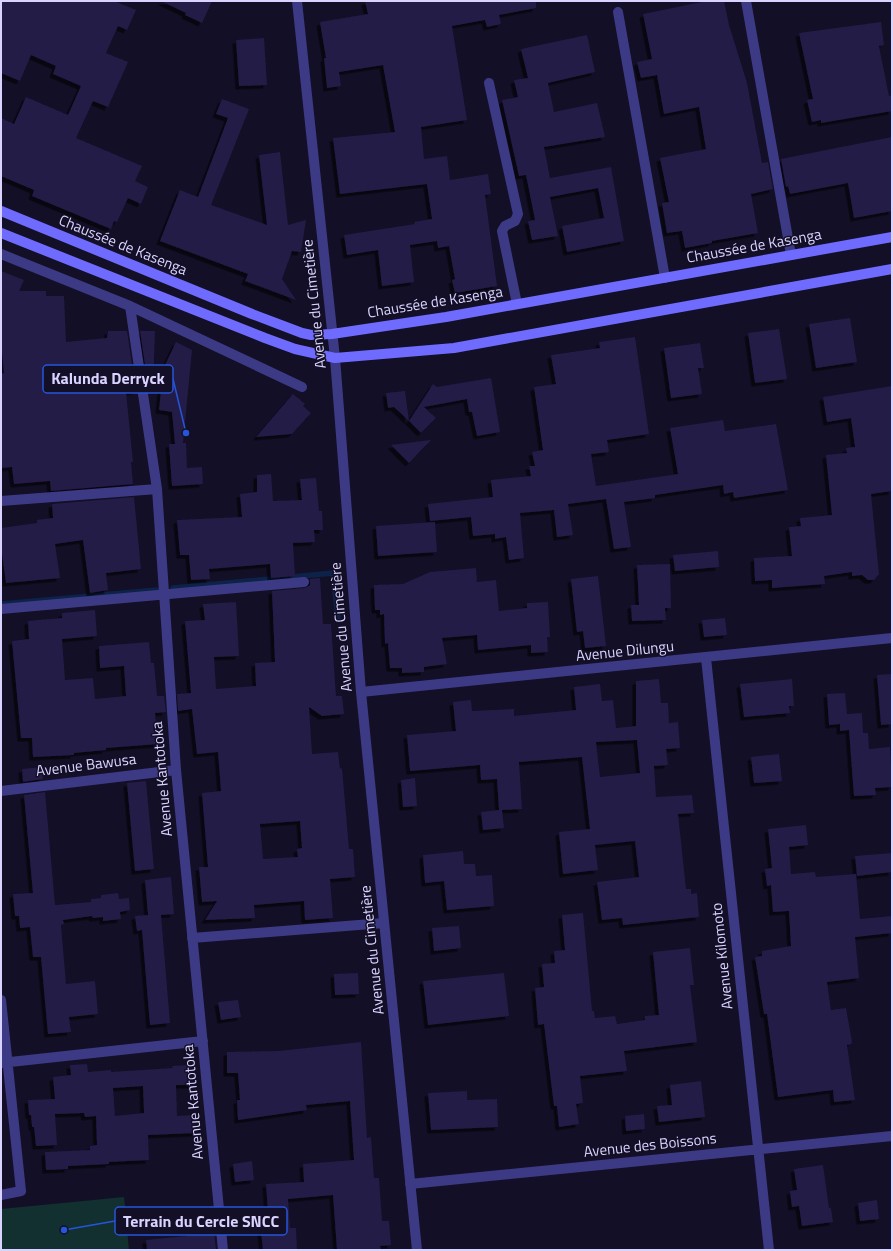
<svg xmlns="http://www.w3.org/2000/svg" width="893" height="1251" font-family="'Titillium Web',sans-serif">
  <style>
    .green { fill: #12302f }
    .lines { fill: none; stroke-linecap: round; stroke-linejoin: round }
    .stream { stroke: #0c2248; stroke-width: 5.5 }
    .building { fill: #241b47; fill-rule: evenodd; filter: url(#shadow) }
    .street { stroke: #3d3a85; stroke-width: 10 }
    .secondary { stroke: #6f6bff; stroke-width: 10 }
    .labels { text-anchor: middle; stroke-width: 3; stroke-linejoin: round; paint-order: stroke }
    .street-label { font-size: 15px; fill: #d9d4ff; stroke: #130f26 }
    .leader { fill: none; stroke: #2655da; stroke-width: 1.5 }
    .callout-dot { fill: #2655da; stroke: #130f26; stroke-width: 1.5 }
    .callout { fill: #130f26; stroke: #2655da; stroke-width: 1.5 }
    .callout-label { font-size: 16px; text-anchor: middle; font-weight: bold; fill: #d9d4ff }
  </style>
  <defs>
    <filter id="shadow"><feDropShadow dx="-3.5" dy="3.5" stdDeviation="0" flood-color="#0009"/></filter>
  </defs>
  <rect width="100%" height="100%" fill="#130f26"/>
  <!-- green -->
  <path class="green" d="M 124,1197 L 129,1250 L 1,1250 L 1,1209 Z"/>
  <g class="lines">
    <!-- stream -->
    <path class="stream" d="M 173,588 L 333,573 L 338,619
      M 1,604 L 157,590"/>
  </g>
  <!-- building -->
  <path class="building" d="M 1,1 L 114,1 L 136,10 L 127,30 L 118,26 L 106,53 L 128,62 L 108,107 L 93,101 L 76,138 L 142,166 L 135,181 L 148,187 L 141,204 L 128,198 L 117,222 L 114,221 L 111,229 L 32,196 L 34,190 L 1,176 L 1,118 L 14,124 L 26,97 L 68,115 L 81,86 L 53,74 L 56,66 L 31,55 L 20,81 L 1,73 Z
    M 161,1 L 212,1 L 202,23 L 185,15 L 186,13 Z
    M 365,1 L 536,1 L 536,8 L 499,15 L 501,24 L 487,27 L 485,20 L 452,26 L 467,120 L 421,127 L 424,159 L 447,156 L 450,180 L 488,174 L 491,194 L 485,195 L 497,286 L 455,293 L 452,280 L 455,279 L 449,246 L 438,248 L 437,241 L 410,245 L 414,282 L 382,286 L 378,250 L 347,255 L 344,235 L 415,224 L 414,222 L 432,219 L 427,184 L 340,194 L 333,138 L 395,132 L 383,65 L 339,72 L 341,86 L 327,88 L 324,58 L 326,58 L 320,22 L 368,14 Z
    M 707,1 L 724,1 L 729,25 L 747,83 L 762,163 L 768,162 L 773,189 L 751,194 L 758,233 L 712,241 L 712,243 L 685,248 L 682,231 L 667,233 L 662,203 L 669,202 L 660,158 L 706,149 L 699,107 L 664,114 L 657,75 L 641,78 L 637,62 L 652,59 L 643,14 Z
    M 881,22 L 884,45 L 879,46 L 889,96 L 892,95 L 892,111 L 821,123 L 821,120 L 812,122 L 807,100 L 813,99 L 799,33 Z
    M 587,35 L 595,72 L 548,83 L 554,112 L 597,103 L 605,137 L 544,147 L 550,178 L 611,167 L 624,241 L 567,252 L 562,226 L 604,218 L 598,188 L 550,197 L 558,236 L 532,240 L 528,221 L 535,220 L 526,175 L 519,176 L 502,100 L 518,97 L 514,80 L 528,78 L 521,49 Z
    M 264,38 L 267,85 L 239,86 L 236,40 Z
    M 222,99 L 249,109 L 211,205 L 267,225 L 259,155 L 280,152 L 288,225 L 306,220 L 301,252 L 292,251 L 282,279 L 296,300 L 245,281 L 248,274 L 160,241 L 180,190 L 198,197 L 228,118 L 216,114 Z
    M 892,137 L 892,211 L 854,218 L 848,183 L 790,194 L 788,186 L 786,187 L 781,159 Z
    M 1,271 L 24,280 L 19,291 L 46,291 L 46,296 L 64,296 L 66,342 L 107,338 L 108,331 L 127,331 L 136,391 L 126,392 L 133,462 L 131,462 L 133,484 L 51,491 L 50,481 L 14,484 L 12,467 L 1,468 L 1,374 L 4,373 L 1,342 Z
    M 850,318 L 857,362 L 816,368 L 809,324 Z
    M 779,329 L 787,379 L 755,383 L 748,333 Z
    M 140,331 L 155,331 L 153,390 L 149,391 Z
    M 635,337 L 649,434 L 607,440 L 609,452 L 591,454 L 596,486 L 678,474 L 670,428 L 723,420 L 725,431 L 776,424 L 788,490 L 734,498 L 733,492 L 724,494 L 723,485 L 655,495 L 655,498 L 624,502 L 631,547 L 614,549 L 606,499 L 568,504 L 573,535 L 557,537 L 554,510 L 520,513 L 524,558 L 509,560 L 506,537 L 495,539 L 495,534 L 473,536 L 471,517 L 430,521 L 428,504 L 493,497 L 491,480 L 531,476 L 529,466 L 535,466 L 532,452 L 543,450 L 534,387 L 556,384 L 551,355 L 600,348 L 599,342 Z
    M 176,342 L 192,350 L 183,443 L 186,443 L 187,468 L 202,467 L 203,484 L 172,486 L 169,444 L 175,444 L 172,412 L 159,410 L 161,390 L 153,390 Z
    M 700,343 L 704,368 L 698,368 L 702,394 L 671,398 L 664,348 Z
    M 491,378 L 500,432 L 477,436 L 472,412 L 469,412 L 467,399 L 424,407 L 436,418 L 421,433 L 409,421 L 433,384 L 437,387 Z
    M 892,386 L 892,491 L 871,494 L 879,574 L 874,580 L 868,580 L 862,575 L 852,576 L 852,572 L 824,576 L 825,584 L 772,588 L 772,580 L 755,581 L 754,558 L 792,556 L 789,527 L 801,526 L 800,518 L 832,515 L 826,455 L 847,453 L 846,448 L 855,447 L 851,418 L 827,422 L 823,397 Z
    M 405,391 L 409,421 L 394,407 L 388,408 L 386,393 Z
    M 293,394 L 305,404 L 303,406 L 311,413 L 292,434 L 256,437 Z
    M 431,440 L 409,463 L 391,445 Z
    M 271,474 L 273,501 L 302,500 L 300,479 L 316,478 L 319,511 L 322,511 L 323,530 L 314,530 L 315,542 L 293,543 L 295,576 L 271,578 L 270,564 L 209,569 L 210,579 L 191,580 L 189,555 L 180,555 L 177,520 L 242,517 L 240,494 L 257,492 L 257,475 Z
    M 134,497 L 141,569 L 106,573 L 108,590 L 90,593 L 83,540 L 55,544 L 60,578 L 6,583 L 1,546 L 1,528 L 37,523 L 37,520 L 53,518 L 52,504 Z
    M 435,522 L 437,552 L 378,556 L 376,526 Z
    M 718,551 L 719,567 L 675,571 L 673,555 Z
    M 670,564 L 671,608 L 665,608 L 666,620 L 632,621 L 631,605 L 639,605 L 637,565 Z
    M 476,568 L 477,582 L 496,580 L 499,611 L 527,608 L 527,603 L 548,602 L 550,637 L 547,637 L 548,652 L 531,653 L 531,645 L 478,650 L 477,635 L 442,638 L 447,664 L 424,667 L 424,672 L 402,673 L 402,668 L 390,668 L 388,643 L 385,644 L 384,614 L 380,615 L 380,610 L 375,610 L 374,585 L 403,584 L 430,572 Z
    M 598,576 L 606,646 L 585,648 L 583,631 L 577,632 L 571,579 Z
    M 320,578 L 323,624 L 331,624 L 336,696 L 342,696 L 344,714 L 322,716 L 309,707 L 312,754 L 338,752 L 340,769 L 342,768 L 349,849 L 353,849 L 355,877 L 330,879 L 333,918 L 305,920 L 304,901 L 254,905 L 255,918 L 205,920 L 217,901 L 202,902 L 199,867 L 208,867 L 202,793 L 221,791 L 218,752 L 197,754 L 192,709 L 178,711 L 177,694 L 191,693 L 185,621 L 205,620 L 203,604 L 236,602 L 239,656 L 214,657 L 216,689 L 256,686 L 255,663 L 275,662 L 272,591 L 305,588 L 310,585 L 310,579 ZM 300,821 L 302,848 L 297,849 L 298,857 L 263,859 L 260,824 Z
    M 95,610 L 97,636 L 62,639 L 65,680 L 93,678 L 95,699 L 126,696 L 124,666 L 100,668 L 99,646 L 149,642 L 151,663 L 154,663 L 157,696 L 164,696 L 166,712 L 155,713 L 158,744 L 106,748 L 106,750 L 74,753 L 74,755 L 33,757 L 32,738 L 21,738 L 12,641 L 29,639 L 28,621 L 62,618 L 62,613 Z
    M 725,618 L 727,635 L 704,637 L 702,620 Z
    M 892,674 L 892,724 L 881,725 L 877,675 Z
    M 659,679 L 661,703 L 668,703 L 669,723 L 678,722 L 680,748 L 666,749 L 668,765 L 654,766 L 656,797 L 692,795 L 694,813 L 678,814 L 686,889 L 691,889 L 691,894 L 697,893 L 699,917 L 623,925 L 622,918 L 602,920 L 597,882 L 639,877 L 635,841 L 595,845 L 598,870 L 563,874 L 559,832 L 590,829 L 582,757 L 519,762 L 522,809 L 502,810 L 504,828 L 483,830 L 481,812 L 499,810 L 497,779 L 481,780 L 480,765 L 410,771 L 407,735 L 456,731 L 453,702 L 471,700 L 472,711 L 514,709 L 514,716 L 576,710 L 574,687 L 600,684 L 602,701 L 613,700 L 616,728 L 636,726 L 636,681 ZM 637,740 L 640,773 L 600,777 L 596,742 Z
    M 792,679 L 794,706 L 789,706 L 790,713 L 744,717 L 740,684 Z
    M 845,693 L 847,714 L 862,713 L 863,733 L 868,733 L 869,749 L 890,747 L 892,787 L 875,788 L 876,795 L 854,796 L 849,730 L 840,731 L 840,724 L 829,725 L 827,694 Z
    M 779,754 L 782,781 L 754,783 L 751,757 Z
    M 42,767 L 43,779 L 23,782 L 22,769 Z
    M 415,778 L 417,806 L 403,807 L 401,780 Z
    M 146,781 L 154,869 L 135,871 L 127,783 Z
    M 45,792 L 55,905 L 91,902 L 91,899 L 101,898 L 101,895 L 118,893 L 119,899 L 129,898 L 130,910 L 120,912 L 121,919 L 103,921 L 103,917 L 93,918 L 92,916 L 63,920 L 64,924 L 61,925 L 66,984 L 95,981 L 98,1014 L 69,1017 L 71,1032 L 48,1034 L 41,957 L 33,957 L 30,927 L 20,928 L 19,916 L 15,916 L 13,894 L 33,893 L 24,795 Z
    M 806,825 L 808,845 L 789,847 L 791,874 L 815,872 L 816,877 L 856,874 L 860,919 L 892,916 L 892,933 L 855,937 L 859,978 L 827,982 L 831,1010 L 846,1008 L 852,1042 L 851,1044 L 847,1045 L 855,1100 L 834,1102 L 833,1090 L 778,1097 L 767,1014 L 764,1014 L 755,957 L 762,956 L 762,951 L 791,946 L 789,911 L 773,912 L 771,885 L 767,886 L 765,869 L 772,868 L 768,829 Z
    M 463,851 L 464,864 L 475,864 L 476,876 L 492,875 L 494,906 L 447,910 L 444,881 L 425,883 L 423,855 Z
    M 892,853 L 892,872 L 857,876 L 855,856 Z
    M 171,877 L 174,914 L 161,915 L 170,1023 L 150,1025 L 142,930 L 137,931 L 135,916 L 148,915 L 145,880 Z
    M 583,913 L 592,1011 L 594,1011 L 595,1018 L 615,1016 L 617,1024 L 645,1020 L 645,1016 L 659,1015 L 653,952 L 690,948 L 694,985 L 690,985 L 697,1042 L 624,1051 L 627,1071 L 580,1076 L 583,1103 L 576,1104 L 579,1124 L 559,1127 L 557,1106 L 554,1106 L 544,1024 L 538,1025 L 535,988 L 544,987 L 542,964 L 555,963 L 554,951 L 565,950 L 562,915 Z
    M 459,926 L 461,948 L 434,951 L 432,928 Z
    M 358,973 L 359,994 L 335,995 L 334,974 Z
    M 504,973 L 509,1016 L 428,1025 L 423,981 Z
    M 238,1000 L 241,1017 L 221,1020 L 218,1002 Z
    M 361,1042 L 367,1138 L 371,1137 L 374,1178 L 379,1178 L 382,1221 L 389,1221 L 391,1245 L 380,1246 L 381,1250 L 337,1250 L 333,1195 L 288,1199 L 290,1228 L 296,1228 L 297,1250 L 263,1250 L 259,1213 L 268,1212 L 266,1184 L 304,1182 L 303,1164 L 354,1160 L 350,1101 L 306,1105 L 307,1110 L 238,1120 L 237,1100 L 240,1100 L 238,1073 L 227,1073 L 227,1052 L 279,1051 Z
    M 87,1064 L 88,1072 L 111,1070 L 111,1072 L 173,1068 L 172,1066 L 191,1065 L 192,1085 L 176,1085 L 177,1116 L 195,1115 L 196,1133 L 148,1135 L 149,1160 L 109,1162 L 109,1164 L 68,1166 L 68,1169 L 46,1170 L 45,1152 L 90,1150 L 90,1146 L 97,1145 L 96,1116 L 85,1117 L 84,1113 L 55,1114 L 57,1145 L 36,1146 L 34,1127 L 32,1127 L 31,1115 L 29,1115 L 28,1100 L 55,1099 L 53,1077 L 71,1075 L 70,1065 ZM 143,1086 L 144,1113 L 115,1116 L 113,1088 Z
    M 701,1081 L 705,1117 L 659,1122 L 657,1106 L 672,1105 L 670,1085 Z
    M 467,1091 L 467,1100 L 497,1099 L 498,1127 L 431,1130 L 428,1093 Z
    M 644,1114 L 645,1129 L 626,1131 L 625,1116 Z
    M 252,1161 L 254,1180 L 235,1182 L 233,1164 Z
    M 823,1165 L 829,1208 L 831,1208 L 833,1222 L 802,1226 L 799,1206 L 792,1207 L 790,1191 L 797,1190 L 794,1169 Z
    M 877,1200 L 879,1219 L 860,1221 L 858,1203 Z
    M 203,1212 L 206,1231 L 214,1231 L 216,1250 L 147,1250 L 146,1240 L 187,1236 L 184,1215 Z"/>
  <g class="lines">
    <!-- street -->
    <path class="street" d="M 297,1 L 335,358 L 361,692 L 417,1250
      M 746,1 L 791,255
      M 618,12 L 665,278
      M 489,83 L 518,214 L 515,221 L 505,226 L 502,231 L 517,304
      M 1,254 L 130,306 L 302,387
      M 130,306 L 157,489 L 176,770 L 223,1250
      M 1,501 L 157,489
      M 1,609 L 304,582
      M 706,658 L 769,1250
      M 361,692 L 892,638
      M 1,791 L 176,770
      M 192,938 L 384,923
      M 1,1000 L 21,1191 L 1,1195
      M 1,1063 L 203,1041
      M 410,1184 L 892,1136"/>
    <!-- secondary -->
    <path class="secondary" d="M 1,211 L 252,314 L 302,333 L 311,335 L 332,334 L 446,317 L 892,237
      M 1,233 L 265,338 L 295,349 L 335,358 L 454,348 L 892,269"/>
  </g>
  <g class="labels">
    <!-- street labels -->
    <g class="street-label">
      <text transform="translate(123 245) rotate(22)" y="5">Chaussée de Kasenga</text>
      <text transform="translate(754 246) rotate(-10)" y="5">Chaussée de Kasenga</text>
      <text transform="translate(435 302) rotate(-9)" y="5">Chaussée de Kasenga</text>
      <text transform="translate(314 304) rotate(-96)" y="5">Avenue du Cimetière</text>
      <text transform="translate(341 627) rotate(-95)" y="5">Avenue du Cimetière</text>
      <text transform="translate(625 651) rotate(-6)" y="5">Avenue Dilungu</text>
      <text transform="translate(86 765) rotate(-7)" y="5">Avenue Bawusa</text>
      <text transform="translate(162 779) rotate(-95)" y="5">Avenue Kantotoka</text>
      <text transform="translate(372 950) rotate(-96)" y="5">Avenue du Cimetière</text>
      <text transform="translate(722 956) rotate(-96)" y="5">Avenue Kilomoto</text>
      <text transform="translate(193 1102) rotate(-95)" y="5">Avenue Kantotoka</text>
      <text transform="translate(650 1145) rotate(-6)" y="5">Avenue des Boissons</text>
    </g>
  </g>
  <!-- callouts -->
  <path class="leader" d="M186 433L173 379M64 1230L115 1221"/>
  <g class="callout-dot">
    <circle cx="186" cy="433" r="4"/>
    <circle cx="64" cy="1230" r="4"/>
  </g>
  <g class="callout">
    <rect x="43" y="365" width="130" height="28" rx="4"/>
    <rect x="115" y="1207" width="172" height="28" rx="4"/>
  </g>
  <g class="callout-label">
    <text x="108" y="384">Kalunda Derryck</text>
    <text x="201" y="1227">Terrain du Cercle SNCC</text>
  </g>
  <!-- border -->
  <rect width="893" height="1251" fill="none" stroke="#d9d4ff" stroke-width="4"/>
</svg>
